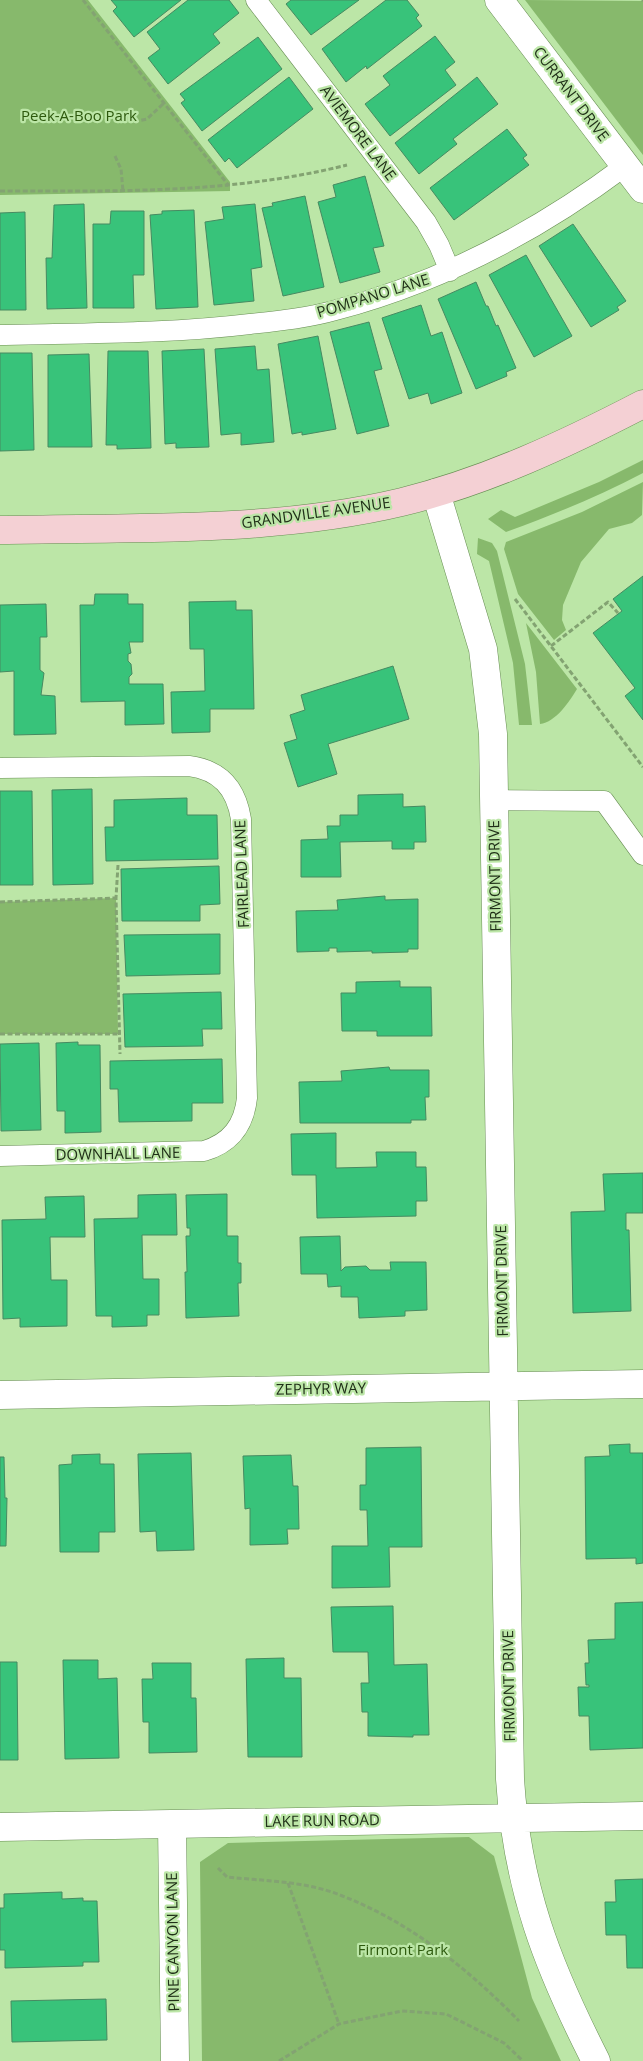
<svg xmlns="http://www.w3.org/2000/svg" width="643" height="2061" font-family="'Open Sans',sans-serif">
  <style>
    .green { fill: #87b96c }
    .building { fill: #38c37a; stroke: #468a61 }
    .lines { fill: none; stroke-linecap: round; stroke-linejoin: round }
    .lane-casing { stroke: #678d53; stroke-width: 21 }
    .street-casing { stroke: #678d53; stroke-width: 29 }
    .secondary-casing { stroke: #678d53; stroke-width: 29 }
    .path { stroke: #83a372; stroke-width: 3; stroke-dasharray: 5 2.5; stroke-linecap: butt }
    .lane { stroke: #fff; stroke-width: 20 }
    .street { stroke: #fff; stroke-width: 28 }
    .secondary { stroke: #f4d0d4; stroke-width: 28 }
    .labels { text-anchor: middle; stroke-width: 4.5; stroke-linejoin: round; paint-order: stroke }
    .street-label { font-size: 15px; fill: #203018; stroke: #bce6a7 }
    .park-label { font-size: 15px; fill: #2d590d; stroke: #bce6a7 }
  </style>
  <rect width="100%" height="100%" fill="#bce6a7"/>
  <!-- green -->
  <path class="green" d="M 0,0 L 88,0 L 230,182 L 230,191 L 0,195 Z
    M 525,0 L 643,1 L 643,155 Z
    M 643,460 L 643,473 C 599,496 553,515 506,532 L 488,519 L 501,510 L 515,517 L 599,482 Z
    M 643,482 L 642,515 L 632,523 L 609,529 L 581,562 L 563,605 L 562,620 L 566,630 L 554,640 L 518,594 L 504,549 L 506,542 L 582,512 Z
    M 478,538 L 492,543 L 497,551 L 525,664 L 532,725 L 519,725 L 513,663 L 489,561 L 477,554 Z
    M 526,623 L 577,689 C 569,702 556,722 540,724 L 536,672 Z
    M 116,898 L 118,1034 L 0,1034 L 0,902 Z
    M 469,1837 L 494,1856 L 532,1998 L 561,2061 L 202,2061 L 200,1862 L 228,1843 Z"/>
  <!-- building -->
  <path class="building" d="M 111,0 L 181,0 L 134,37 L 113,11 L 117,7 Z
    M 188,0 L 229,0 L 239,13 L 213,34 L 220,43 L 168,84 L 148,58 L 160,49 L 147,32 Z
    M 291,0 L 359,0 L 311,35 L 286,4 Z
    M 386,0 L 407,0 L 419,15 L 416,18 L 422,26 L 367,69 L 366,66 L 346,82 L 322,49 Z
    M 435,36 L 455,62 L 445,70 L 456,85 L 390,136 L 365,104 L 390,85 L 383,76 Z
    M 258,37 L 282,69 L 202,131 L 181,103 L 185,100 L 180,94 Z
    M 289,77 L 313,109 L 237,168 L 229,158 L 225,162 L 208,140 Z
    M 477,77 L 498,104 L 453,139 L 457,144 L 419,174 L 395,143 Z
    M 507,129 L 527,155 L 523,158 L 529,165 L 454,220 L 430,188 Z
    M 365,176 L 384,246 L 373,248 L 380,272 L 340,283 L 318,202 L 336,197 L 333,185 Z
    M 305,196 L 324,287 L 283,296 L 262,208 L 273,206 L 272,203 Z
    M 84,204 L 87,308 L 47,309 L 46,258 L 52,258 L 54,205 Z
    M 255,204 L 262,267 L 251,269 L 254,301 L 214,305 L 205,222 L 224,219 L 222,207 Z
    M 194,210 L 198,307 L 156,309 L 150,215 L 162,214 L 162,211 Z
    M 111,211 L 144,211 L 144,275 L 133,275 L 134,308 L 93,308 L 93,224 L 110,224 Z
    M 25,212 L 26,310 L 0,310 L 0,213 Z
    M 573,224 L 626,301 L 617,307 L 619,310 L 591,327 L 539,246 Z
    M 526,255 L 572,336 L 534,357 L 489,275 Z
    M 476,282 L 486,306 L 488,306 L 496,326 L 498,325 L 516,368 L 506,372 L 507,376 L 476,389 L 438,299 Z
    M 421,305 L 431,336 L 442,332 L 462,393 L 431,404 L 428,393 L 409,399 L 382,318 Z
    M 369,322 L 382,369 L 374,371 L 389,426 L 357,434 L 330,332 Z
    M 318,336 L 336,429 L 302,435 L 302,432 L 292,434 L 278,344 Z
    M 255,346 L 257,370 L 269,369 L 274,442 L 241,445 L 241,433 L 221,435 L 215,349 Z
    M 204,349 L 209,447 L 176,448 L 176,443 L 165,444 L 162,351 Z
    M 108,351 L 148,351 L 151,448 L 117,449 L 117,445 L 106,445 Z
    M 0,353 L 32,353 L 34,450 L 0,451 Z
    M 89,354 L 92,447 L 48,447 L 48,355 Z
    M 643,576 L 643,720 L 625,696 L 635,688 L 593,633 L 622,611 L 613,599 Z
    M 95,594 L 128,594 L 128,604 L 143,604 L 143,642 L 129,642 L 131,653 L 128,654 L 128,661 L 131,664 L 132,674 L 129,677 L 129,684 L 163,684 L 164,724 L 125,725 L 125,701 L 81,702 L 80,605 L 94,605 Z
    M 236,601 L 236,610 L 252,610 L 254,709 L 210,709 L 210,732 L 172,733 L 171,692 L 205,691 L 204,649 L 190,649 L 189,602 Z
    M 46,604 L 47,637 L 40,637 L 40,670 L 44,673 L 41,695 L 55,696 L 56,734 L 14,735 L 14,671 L 0,672 L 0,605 Z
    M 393,666 L 409,719 L 328,744 L 337,774 L 298,787 L 284,743 L 297,739 L 290,715 L 305,710 L 301,695 Z
    M 92,789 L 93,884 L 53,885 L 52,790 Z
    M 0,791 L 32,791 L 33,885 L 0,885 Z
    M 403,794 L 403,807 L 425,806 L 426,842 L 414,842 L 414,849 L 392,849 L 392,841 L 340,842 L 341,877 L 301,877 L 301,840 L 328,839 L 327,826 L 340,826 L 340,815 L 358,815 L 358,795 Z
    M 187,798 L 187,815 L 217,815 L 218,859 L 106,861 L 105,827 L 114,827 L 114,800 Z
    M 219,866 L 220,904 L 200,905 L 200,921 L 122,921 L 121,869 Z
    M 385,896 L 385,900 L 418,899 L 418,949 L 408,949 L 408,952 L 372,953 L 372,951 L 337,952 L 337,948 L 329,948 L 329,951 L 297,952 L 296,911 L 338,910 L 337,900 Z
    M 220,934 L 220,974 L 126,976 L 124,935 Z
    M 400,981 L 400,987 L 431,987 L 432,1036 L 377,1036 L 377,1031 L 342,1031 L 341,993 L 356,993 L 356,982 Z
    M 221,992 L 222,1029 L 202,1029 L 203,1046 L 125,1047 L 123,994 Z
    M 78,1042 L 78,1045 L 100,1045 L 101,1132 L 65,1133 L 65,1111 L 57,1111 L 56,1043 Z
    M 39,1043 L 41,1130 L 1,1131 L 0,1044 Z
    M 222,1059 L 223,1103 L 192,1103 L 192,1121 L 119,1122 L 118,1089 L 110,1089 L 110,1061 Z
    M 389,1067 L 390,1070 L 429,1070 L 429,1097 L 425,1097 L 426,1120 L 411,1120 L 411,1123 L 300,1123 L 299,1082 L 342,1081 L 341,1071 Z
    M 336,1133 L 336,1168 L 377,1167 L 376,1152 L 416,1152 L 416,1167 L 426,1167 L 427,1201 L 416,1201 L 416,1216 L 317,1218 L 316,1175 L 292,1175 L 291,1134 Z
    M 643,1173 L 643,1213 L 626,1213 L 626,1230 L 629,1230 L 631,1311 L 573,1313 L 571,1212 L 605,1211 L 603,1174 Z
    M 176,1194 L 177,1235 L 142,1235 L 143,1279 L 159,1279 L 159,1315 L 147,1315 L 147,1326 L 112,1327 L 112,1316 L 96,1316 L 94,1219 L 138,1218 L 138,1195 Z
    M 227,1194 L 227,1236 L 238,1236 L 238,1263 L 241,1263 L 241,1283 L 238,1283 L 239,1316 L 186,1318 L 185,1272 L 187,1272 L 186,1236 L 190,1236 L 190,1228 L 187,1228 L 186,1195 Z
    M 84,1196 L 85,1237 L 50,1237 L 51,1280 L 67,1280 L 67,1326 L 20,1327 L 20,1318 L 3,1319 L 2,1220 L 46,1219 L 45,1197 Z
    M 340,1236 L 341,1271 L 345,1267 L 366,1266 L 370,1270 L 391,1270 L 390,1262 L 426,1262 L 427,1310 L 405,1311 L 405,1316 L 359,1318 L 358,1297 L 341,1297 L 341,1286 L 328,1287 L 327,1274 L 301,1274 L 300,1237 Z
    M 630,1444 L 630,1453 L 643,1453 L 643,1563 L 636,1564 L 636,1558 L 586,1559 L 585,1457 L 610,1456 L 609,1445 Z
    M 421,1447 L 422,1547 L 389,1547 L 390,1587 L 332,1588 L 332,1546 L 368,1546 L 367,1510 L 360,1510 L 360,1485 L 366,1485 L 366,1448 Z
    M 191,1453 L 194,1550 L 157,1551 L 156,1531 L 140,1532 L 138,1454 Z
    M 100,1454 L 100,1464 L 114,1464 L 115,1532 L 99,1532 L 99,1552 L 60,1552 L 59,1465 L 72,1464 L 72,1455 Z
    M 291,1455 L 293,1486 L 298,1486 L 299,1529 L 287,1529 L 288,1544 L 250,1545 L 250,1508 L 245,1509 L 243,1456 Z
    M 0,1457 L 4,1457 L 5,1498 L 7,1498 L 6,1546 L 0,1546 Z
    M 643,1602 L 643,1748 L 590,1750 L 589,1716 L 579,1716 L 578,1687 L 589,1687 L 589,1685 L 586,1685 L 585,1663 L 589,1663 L 588,1640 L 615,1639 L 615,1603 Z
    M 393,1606 L 394,1665 L 427,1664 L 429,1735 L 413,1735 L 413,1737 L 368,1736 L 368,1712 L 362,1712 L 361,1683 L 369,1683 L 368,1652 L 333,1652 L 331,1607 Z
    M 284,1658 L 284,1678 L 301,1678 L 302,1757 L 248,1757 L 246,1659 Z
    M 63,1660 L 98,1660 L 98,1679 L 117,1678 L 119,1758 L 65,1759 Z
    M 0,1662 L 17,1662 L 18,1760 L 0,1760 Z
    M 152,1663 L 191,1663 L 191,1698 L 196,1698 L 197,1752 L 149,1753 L 149,1722 L 143,1722 L 142,1679 L 153,1679 Z
    M 643,1879 L 643,1968 L 627,1968 L 626,1935 L 606,1935 L 605,1902 L 616,1902 L 615,1880 Z
    M 62,1892 L 62,1899 L 83,1898 L 83,1901 L 97,1901 L 99,1962 L 83,1962 L 83,1966 L 5,1968 L 5,1950 L 0,1950 L 0,1908 L 4,1908 L 4,1894 Z
    M 106,1999 L 107,2040 L 12,2042 L 11,2001 Z"/>
  <g class="lines">
    <!-- lane casing -->
    <g class="lane-casing">
      <path id="lane" d="M 256,0 L 426,222 L 439,245 L 450,271
        M 0,335 C 83,333 167,334 250,324 C 278,321 308,318 336,310 C 442,282 538,231 625,166
        M 0,768 L 189,766 C 220,770 236,788 241,819 L 247,1098 C 244,1125 231,1143 204,1151 L 0,1156
        M 494,800 L 604,801 L 643,855"/>
    </g>
    <!-- street casing -->
    <g class="street-casing">
      <path id="street" d="M 499,0 L 643,189
        M 436,493 L 483,649 L 493,734 L 510,1779 C 517,1888 547,1965 596,2061
        M 0,1395 L 643,1384
        M 172,1824 L 175,2061
        M 0,1827 L 643,1816"/>
    </g>
    <!-- secondary casing -->
    <g class="secondary-casing">
      <path id="secondary" d="M 0,530 C 133,527 272,533 402,502 C 487,481 566,444 643,404"/>
    </g>
    <!-- path -->
    <path class="path" d="M 83,0 L 229,186
      M 642,0 L 643,1
      M 134,122 L 147,119 L 164,103
      M 115,156 L 121,169 L 123,191
      M 0,191 C 119,191 230,194 347,165
      M 515,599 L 643,767
      M 551,646 L 608,602 L 618,613
      M 118,865 L 116,898 L 120,1054
      M 0,902 L 116,898
      M 0,1034 L 118,1034
      M 218,1868 L 227,1877 C 264,1881 305,1881 340,1895 C 410,1922 467,1968 519,2021
      M 288,1883 L 339,2024
      M 279,2061 L 339,2024 L 402,2011 L 446,2014 L 504,2043 L 523,2061"/>
    <!-- lane -->
    <use href="#lane" class="lane"/>
    <!-- street -->
    <use href="#street" class="street"/>
    <!-- secondary -->
    <use href="#secondary" class="secondary"/>
  </g>
  <g class="labels">
    <!-- street labels -->
    <g class="street-label">
      <text transform="translate(571 94) rotate(53)" y="5">CURRANT DRIVE</text>
      <text transform="translate(358 133) rotate(53)" y="5">AVIEMORE LANE</text>
      <text transform="translate(373 296) rotate(-17)" y="5">POMPANO LANE</text>
      <text transform="translate(316 513) rotate(-8)" y="5">GRANDVILLE AVENUE</text>
      <text transform="translate(242 874) rotate(-92)" y="5">FAIRLEAD LANE</text>
      <text transform="translate(495 876) rotate(-91)" y="5">FIRMONT DRIVE</text>
      <text transform="translate(118 1154) rotate(-1)" y="5">DOWNHALL LANE</text>
      <text transform="translate(502 1281) rotate(-91)" y="5">FIRMONT DRIVE</text>
      <text transform="translate(321 1389) rotate(-1)" y="5">ZEPHYR WAY</text>
      <text transform="translate(509 1686) rotate(-91)" y="5">FIRMONT DRIVE</text>
      <text transform="translate(322 1821) rotate(-1)" y="5">LAKE RUN ROAD</text>
      <text transform="translate(173 1942) rotate(-91)" y="5">PINE CANYON LANE</text>
    </g>
    <!-- park labels -->
    <g class="park-label">
      <text x="79" y="121">Peek-A-Boo Park</text>
      <text x="403" y="1955">Firmont Park</text>
    </g>
  </g>
</svg>
